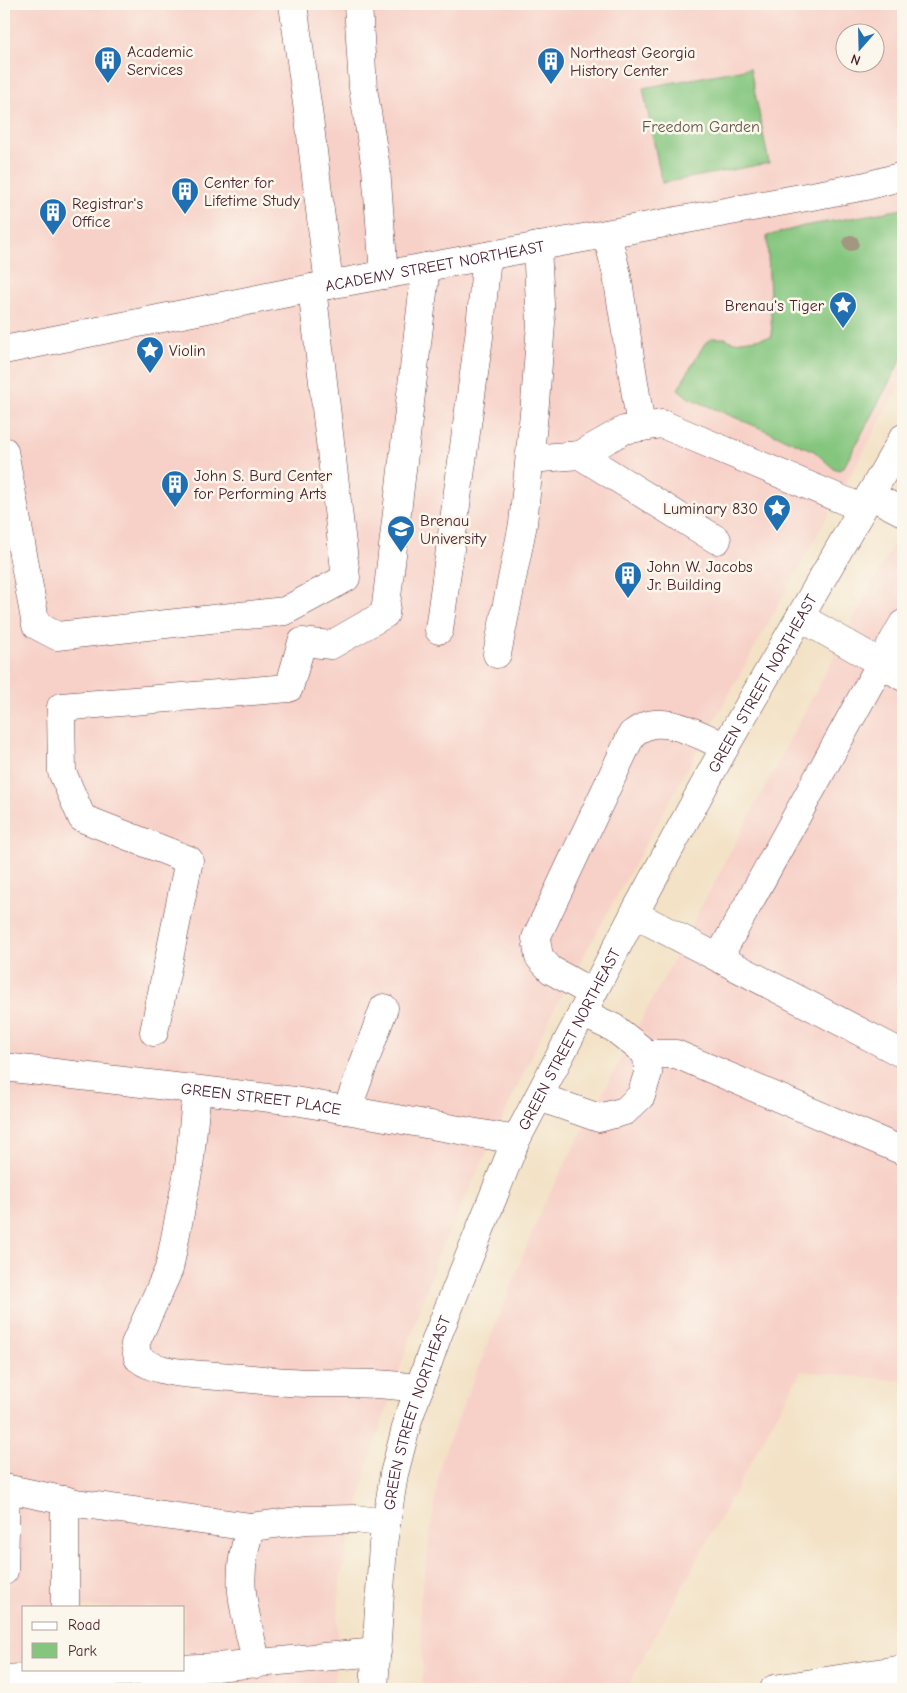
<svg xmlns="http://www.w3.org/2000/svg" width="907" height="1693" font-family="'Comic Neue',sans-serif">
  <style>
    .built { fill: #f7d1c8; fill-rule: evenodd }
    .green { fill: #85c67f; stroke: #687255 }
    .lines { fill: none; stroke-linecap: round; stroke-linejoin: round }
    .minor-casing { stroke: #633c42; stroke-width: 29 }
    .highway-casing { stroke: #633c42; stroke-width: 29 }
    .minor { stroke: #fff; stroke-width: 28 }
    .highway { stroke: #fff; stroke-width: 28 }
    .tree { fill: #a29781 }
    .labels { text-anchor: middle; stroke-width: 5; stroke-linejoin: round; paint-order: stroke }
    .poi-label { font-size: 16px; fill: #4a1f2b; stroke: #fbf7ec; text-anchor: start }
    .park-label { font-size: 16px; fill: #5f5948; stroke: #fbf7ec }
    .street-label { font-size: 16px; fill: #4a1f2b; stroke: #fbf7ec }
  </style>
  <rect width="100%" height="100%" fill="#fbf7ec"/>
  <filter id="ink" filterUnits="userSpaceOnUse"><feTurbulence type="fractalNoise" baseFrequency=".02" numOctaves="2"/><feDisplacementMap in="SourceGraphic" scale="10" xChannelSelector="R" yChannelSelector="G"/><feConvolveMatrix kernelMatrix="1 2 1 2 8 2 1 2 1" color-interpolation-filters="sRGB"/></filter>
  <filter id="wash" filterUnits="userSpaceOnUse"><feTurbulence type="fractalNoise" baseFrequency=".0096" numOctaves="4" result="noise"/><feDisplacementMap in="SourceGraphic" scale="20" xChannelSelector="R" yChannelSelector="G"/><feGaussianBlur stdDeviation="1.12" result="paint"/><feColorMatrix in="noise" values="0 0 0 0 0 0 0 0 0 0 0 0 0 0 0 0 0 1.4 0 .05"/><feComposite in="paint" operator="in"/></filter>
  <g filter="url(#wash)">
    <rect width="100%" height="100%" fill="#f3e2c6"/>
    <!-- built -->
    <path class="built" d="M 4,4 L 898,4 L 903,30 L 903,380 L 552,1013 L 437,1258 L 369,1461 L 340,1580 L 334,1689 L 4,1689 ZM 844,32 L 874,32 L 874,62 L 844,62 ZM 24,1607 L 184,1607 L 184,1669 L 24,1669 Z
      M 903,526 L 903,1381 L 801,1371 L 626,1689 L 423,1689 L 420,1604 L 441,1461 L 543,1206 Z"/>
    <!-- green -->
    <path class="green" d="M 750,68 L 769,163 L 662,183 L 643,88 Z
      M 903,209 L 903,356 L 844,467 L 839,470 L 833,468 L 814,451 L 689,398 L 678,389 L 705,343 L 712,338 L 725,338 L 733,342 L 772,337 L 767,236 L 804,226 Z"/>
  </g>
  <g filter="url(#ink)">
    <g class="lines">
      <!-- minor casing -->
      <g class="minor-casing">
        <g id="minor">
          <path d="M 293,4 L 309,118 L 329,285"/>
          <path d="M 358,4 L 363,88 L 376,168 L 384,275"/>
          <path d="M 607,234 L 617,275 L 641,427"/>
          <path id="s1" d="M 4,350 L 312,288 L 866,186 L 903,176"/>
          <path d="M 4,451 L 36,625 L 57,636 L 285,611 L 346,578 L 312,288"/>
          <path d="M 580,455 L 624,430 L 662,424 L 862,508"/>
          <path d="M 530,459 L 580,455 L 717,540"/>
          <path d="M 870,495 L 903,512"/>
          <path d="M 800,617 L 881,663 L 903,624"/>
          <path d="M 439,630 L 479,337 L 487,256"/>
          <path d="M 497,654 L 523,524 L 535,403 L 541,323 L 537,246"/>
          <path d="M 634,914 L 903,1054"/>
          <path d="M 719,957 L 881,663 L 903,677"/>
          <path d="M 592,993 L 551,970 L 539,957 L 536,938 L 632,734 C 636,731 641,728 646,726 C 668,717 706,737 725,747"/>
          <path d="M 582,1013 L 614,1028 L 647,1054 L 676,1054 L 903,1151"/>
          <path d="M 154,1032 L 189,860 L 82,818 L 62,772 L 61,707 L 289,688 L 302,642 L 331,645 L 385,614 L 426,267"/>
          <path id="s2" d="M 4,1067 L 295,1101 L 516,1140"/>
          <path d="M 197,1090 L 189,1167 L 169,1269 L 135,1344 L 138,1358 C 158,1374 192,1374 218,1376 C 249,1378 281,1383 313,1383 C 349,1384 383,1382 419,1389"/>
          <path d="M 539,1097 L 599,1118 L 625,1111 L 641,1096 L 648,1073 L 647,1054"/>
          <path d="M 347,1110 L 384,1008"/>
          <path d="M 4,1488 L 76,1503 L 251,1527 L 306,1520 L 356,1519 L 386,1523"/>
          <path d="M 65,1500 L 65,1607"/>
          <path d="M 251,1527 C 232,1580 245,1612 257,1664"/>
          <path d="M 4,1571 L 6,1489"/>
          <path d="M 4,1679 L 216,1667 L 377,1652"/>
          <path d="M 774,1689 L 903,1669"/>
        </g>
      </g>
      <!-- highway casing -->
      <g class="highway-casing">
        <g id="highway">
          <path id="s3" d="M 374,1689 L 383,1544 L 394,1474 L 408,1420 L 437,1337 L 516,1140 L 634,914 L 725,747 L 903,438"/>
        </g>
      </g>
      <!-- minor -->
      <use href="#minor" class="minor"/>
      <!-- highway -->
      <use href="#highway" class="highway"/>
    </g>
    <!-- trees -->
    <circle class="tree" cx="851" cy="243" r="8"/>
  </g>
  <!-- icons -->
  <defs>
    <g id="building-pin" transform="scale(1.4375)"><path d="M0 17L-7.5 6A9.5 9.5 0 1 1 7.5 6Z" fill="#1f6fb2" stroke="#fbf7ec"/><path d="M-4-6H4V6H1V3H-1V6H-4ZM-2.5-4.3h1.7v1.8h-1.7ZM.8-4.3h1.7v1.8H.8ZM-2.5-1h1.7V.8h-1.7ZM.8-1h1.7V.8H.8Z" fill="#fff"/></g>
    <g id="sight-pin" transform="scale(1.4375)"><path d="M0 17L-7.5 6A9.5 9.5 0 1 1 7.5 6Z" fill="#1f6fb2" stroke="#fbf7ec"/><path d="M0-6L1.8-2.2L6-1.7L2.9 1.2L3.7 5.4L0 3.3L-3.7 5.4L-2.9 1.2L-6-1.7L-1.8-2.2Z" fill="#fff"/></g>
    <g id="university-pin" transform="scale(1.4375)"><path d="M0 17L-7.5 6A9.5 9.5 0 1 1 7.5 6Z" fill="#1f6fb2" stroke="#fbf7ec"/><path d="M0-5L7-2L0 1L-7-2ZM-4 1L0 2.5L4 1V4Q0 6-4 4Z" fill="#fff"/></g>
  </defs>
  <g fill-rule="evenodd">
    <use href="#building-pin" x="108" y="60"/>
    <use href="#building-pin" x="551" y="61"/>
    <use href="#building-pin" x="185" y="191"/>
    <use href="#building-pin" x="53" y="212"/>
    <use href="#sight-pin" x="843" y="305"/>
    <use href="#sight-pin" x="150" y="350"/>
    <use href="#building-pin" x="175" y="484"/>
    <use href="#sight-pin" x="777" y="508"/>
    <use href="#university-pin" x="401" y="529"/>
    <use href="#building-pin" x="628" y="575"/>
  </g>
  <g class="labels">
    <!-- poi labels -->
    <g class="poi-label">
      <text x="127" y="57">Academic<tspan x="127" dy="18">Services</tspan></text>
      <text x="570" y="58">Northeast Georgia<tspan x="570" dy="18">History Center</tspan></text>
      <text x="204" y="188">Center for<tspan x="204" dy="18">Lifetime Study</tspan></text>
      <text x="72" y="209">Registrar's<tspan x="72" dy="18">Office</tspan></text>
      <text x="824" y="311" text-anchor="end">Brenau's Tiger</text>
      <text x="169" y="356">Violin</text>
      <text x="194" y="481">John S. Burd Center<tspan x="194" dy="18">for Performing Arts</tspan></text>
      <text x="758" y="514" text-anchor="end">Luminary 830</text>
      <text x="420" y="526">Brenau<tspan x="420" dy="18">University</tspan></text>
      <text x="647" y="572">John W. Jacobs<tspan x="647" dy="18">Jr. Building</tspan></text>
    </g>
    <!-- park labels -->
    <g class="park-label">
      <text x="701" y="132">Freedom Garden</text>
    </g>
    <!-- street labels -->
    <g class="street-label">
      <text dy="6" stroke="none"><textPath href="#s1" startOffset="439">ACADEMY STREET NORTHEAST</textPath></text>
      <text dy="6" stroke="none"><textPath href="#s3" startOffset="1091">GREEN STREET NORTHEAST</textPath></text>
      <text dy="6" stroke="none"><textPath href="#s3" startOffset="686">GREEN STREET NORTHEAST</textPath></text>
      <text dy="6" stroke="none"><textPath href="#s2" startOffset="259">GREEN STREET PLACE</textPath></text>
      <text dy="6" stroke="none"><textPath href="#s3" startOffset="281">GREEN STREET NORTHEAST</textPath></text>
    </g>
  </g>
  <!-- margin -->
  <rect width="907" height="1693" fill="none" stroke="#fbf7ec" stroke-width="20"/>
  <!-- legend -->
  <rect x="22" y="1606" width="162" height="65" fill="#fbf7ec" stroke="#b4a19f"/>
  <rect x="32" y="1622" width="25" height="8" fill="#ffffff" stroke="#b4a19f"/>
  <text x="68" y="1630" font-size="15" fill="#4a1f2b">Road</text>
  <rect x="32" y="1643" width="25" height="15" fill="#85c67f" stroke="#b4a19f"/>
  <text x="68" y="1656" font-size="15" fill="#4a1f2b">Park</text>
  <!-- north arrow -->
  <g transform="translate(860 48) rotate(200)"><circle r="24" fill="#fbf7ec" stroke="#b4a19f"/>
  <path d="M0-4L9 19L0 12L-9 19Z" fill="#1f6fb2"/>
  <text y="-8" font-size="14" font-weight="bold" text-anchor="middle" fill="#4a1f2b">N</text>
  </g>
</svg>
